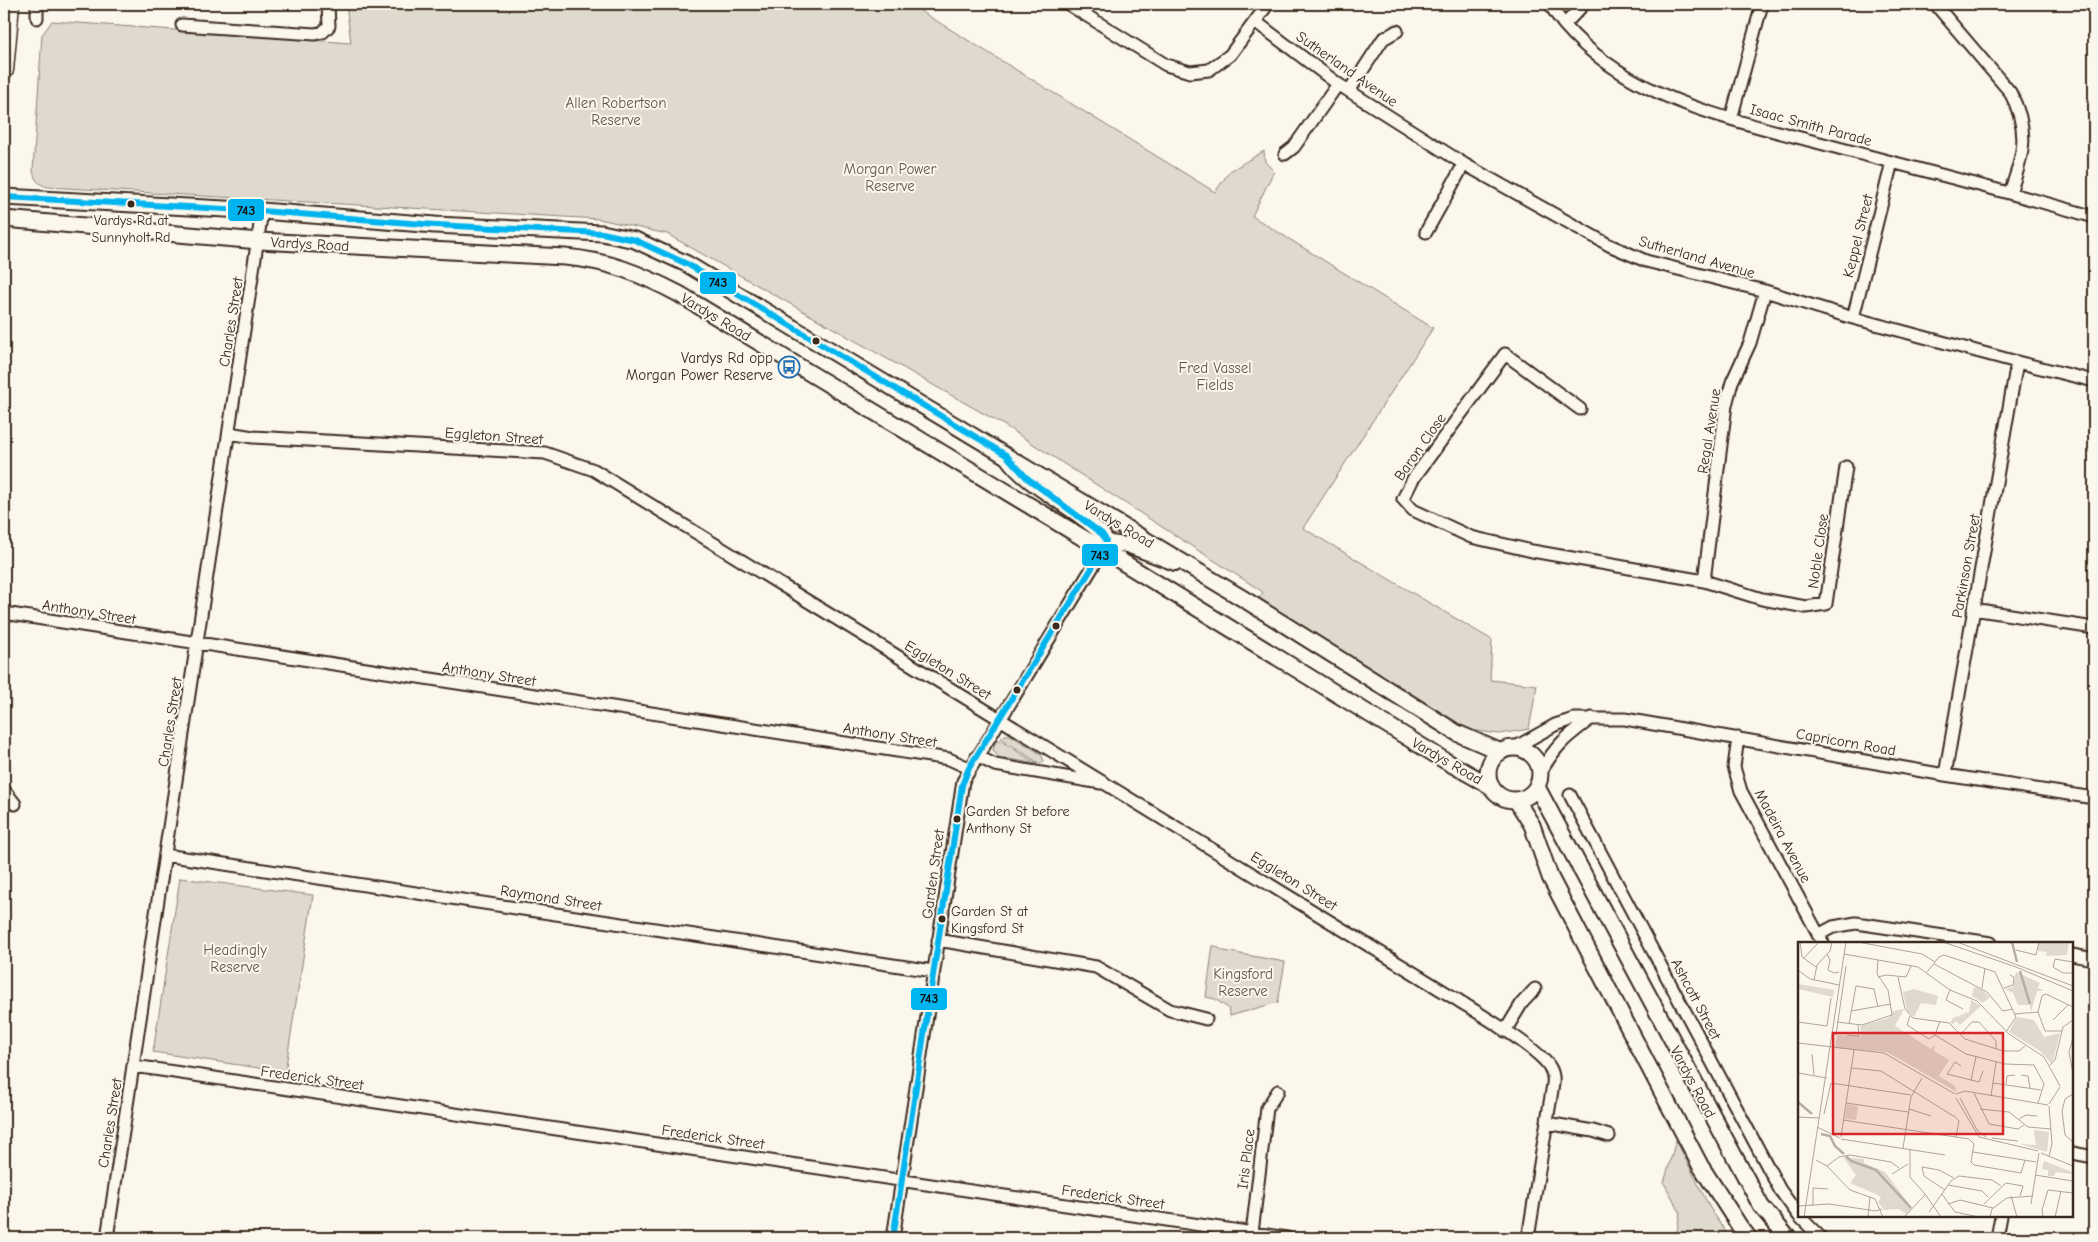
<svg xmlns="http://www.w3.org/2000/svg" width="2098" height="1242" font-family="'Comic Neue',sans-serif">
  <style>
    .green { fill: #dfd9ce; stroke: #8d8276 }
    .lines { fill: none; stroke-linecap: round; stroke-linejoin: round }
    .minor-casing { stroke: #3b2a1e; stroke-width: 15 }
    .tertiary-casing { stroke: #3b2a1e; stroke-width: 18 }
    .secondary-casing { stroke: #3b2a1e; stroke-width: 19 }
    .primary-casing { stroke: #3b2a1e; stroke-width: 21 }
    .minor { stroke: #fbf7ec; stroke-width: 11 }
    .tertiary { stroke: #fbf7ec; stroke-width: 14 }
    .secondary { stroke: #fbf7ec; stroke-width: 15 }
    .primary { stroke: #fbf7ec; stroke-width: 18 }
    .bus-1-casing { stroke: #fbf7ec; stroke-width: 10 }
    .bus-1 { stroke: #00b5ef; stroke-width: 6 }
    .bus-dot { fill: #3b2a1e; stroke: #fbf7ec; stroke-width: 2 }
    .labels { text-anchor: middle; stroke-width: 4; stroke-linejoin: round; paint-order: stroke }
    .bus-label { font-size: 14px; fill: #3b2a1e; stroke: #fbf7ec; text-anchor: start }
    .street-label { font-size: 15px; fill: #3b2a1e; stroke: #fbf7ec }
    .park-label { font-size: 15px; fill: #64564a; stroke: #fbf7ec }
    .poi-label { font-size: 15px; fill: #3b2a1e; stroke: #fbf7ec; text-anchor: end }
    .inset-river { fill: none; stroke: #b6aea2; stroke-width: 2.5 }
    .inset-road { fill: none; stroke: #aea59a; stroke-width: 1 }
    .view { fill: #d62828; fill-opacity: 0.15; stroke: #d62828; stroke-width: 2.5 }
    .inset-edge { fill: none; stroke: #3b2a1e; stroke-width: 2.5 }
    .line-badge { stroke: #fbf7ec; stroke-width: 2 }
    .pale-badge-label { font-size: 14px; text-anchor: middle; font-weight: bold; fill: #111 }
  </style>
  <rect width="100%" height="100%" fill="#fbf7ec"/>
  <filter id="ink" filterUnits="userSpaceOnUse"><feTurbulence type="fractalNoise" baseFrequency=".02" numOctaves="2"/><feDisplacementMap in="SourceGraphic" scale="10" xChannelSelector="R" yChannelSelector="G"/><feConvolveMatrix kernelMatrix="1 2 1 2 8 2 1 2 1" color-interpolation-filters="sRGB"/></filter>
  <g filter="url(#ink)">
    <!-- green -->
    <path class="green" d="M 346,4 L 909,4 L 1215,192 L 1230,171 L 1264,151 L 1265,162 L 1274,171 L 1252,216 L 1433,328 L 1303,528 L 1492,640 L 1490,680 L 1537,685 L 1529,729 L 1500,734 L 1469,730 L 1259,598 L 1263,592 L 1002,424 L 667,234 L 599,219 L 48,187 C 38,184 35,181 33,170 L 42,35 L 52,21 L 351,43 Z
      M 1005,735 L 1010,735 L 1041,754 L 1044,761 L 1040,764 L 1001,738 Z
      M 996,740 L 1000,740 L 1037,764 L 998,757 L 993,750 Z
      M 180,878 L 313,895 L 285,1072 L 153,1052 Z
      M 1213,945 L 1224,951 L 1285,962 L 1278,1002 L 1230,1016 L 1228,1008 L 1215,999 L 1206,997 Z
      M 1676,1140 L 1710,1208 L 1730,1238 L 1676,1238 L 1680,1212 L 1664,1183 Z"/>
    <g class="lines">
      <!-- minor casing -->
      <g class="minor-casing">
        <path id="minor" d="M 1068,4 L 1166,65 L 1190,72 L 1209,70 L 1230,55 L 1268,4
          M 1550,4 C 1566,34 1601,61 1630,78 C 1685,110 1755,126 1816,142 C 1909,167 2002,190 2094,217
          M 1935,4 L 2010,92 C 2030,130 2024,155 2010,192
          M 37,18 L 37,4
          M 1256,22 L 1338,84 L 1464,164 L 1609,245 L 1646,261 L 1765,291 L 1853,318 L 2017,362 L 2094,381
          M 1565,24 L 1584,4
          M 182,25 L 315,34 L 323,32 L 329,26 L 328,4
          M 1349,91 L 1383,39 L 1397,31
          M 1731,119 L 1762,4
          M 1285,154 L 1294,147 L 1338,84
          M 1426,232 L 1464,164
          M 1853,318 L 1892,162
          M 1580,409 L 1505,354 L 1413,479 L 1403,499 L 1413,510 L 1471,537 L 1532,551 L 1704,581 L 1762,599 L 1806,607 L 1826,604 L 1846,467
          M 229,433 L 253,437 L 545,453 L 594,470 L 1456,999 C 1478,1013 1535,1046 1549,1066 C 1553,1072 1554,1077 1553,1084 L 1528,1238
          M 1704,581 L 1726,405 L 1732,382 L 1750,343 L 1765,291
          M 1973,609 L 2094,628
          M 4,613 L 949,759 L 969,768
          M 1738,738 L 1734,767 L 1741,791 L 1823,943
          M 1514,748 L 1555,725 L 1574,719 L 1625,719 L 1945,775 L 2094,798
          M 977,756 L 995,765 L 1101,783
          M 1540,773 C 1556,745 1566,737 1592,718
          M 1945,775 L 2017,362
          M 4,790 L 15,804
          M 1570,795 L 1780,1190 L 1799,1216
          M 165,855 L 933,971
          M 1818,935 L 1833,927 L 1856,923 L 1991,943
          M 938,940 L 1096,967 L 1170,1010 L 1206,1019
          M 2072,955 L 2094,959
          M 1505,1031 L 1522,1003 L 1535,989
          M 134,1066 L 1287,1238
          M 1547,1123 L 1593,1131 L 1609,1136
          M 2072,1153 L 2094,1157
          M 1799,1216 L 1821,1238
          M 1252,1233 L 1267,1108 L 1278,1091
          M 107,1238 L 262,211
          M 893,1238 L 963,781 L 1103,550
          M 1997,1238 L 2001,1216"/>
      </g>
      <!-- tertiary casing -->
      <g class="tertiary-casing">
        <path id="tertiary" d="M 1006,456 C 1025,484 1058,498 1084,519 C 1092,525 1101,531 1106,540 L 1103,550
          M 1103,550 L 1110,543 L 1127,545 L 1175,563"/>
      </g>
      <!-- secondary casing -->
      <g class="secondary-casing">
        <path id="secondary" d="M 4,197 L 262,211 L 435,225 L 602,233 L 635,240 L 687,264 L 1247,601 L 1457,733 L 1501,752
          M 4,219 L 259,241 L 565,257 C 609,261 639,273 679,294 L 1103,550 L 1444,760 L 1492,787
          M1488 774a26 26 0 1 1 52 0a26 26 0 1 1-52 0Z
          M 1537,787 L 1761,1206 L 1788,1238
          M 1516,800 L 1532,825 L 1550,877 L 1700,1165 L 1740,1227 L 1749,1238"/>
      </g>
      <!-- primary casing -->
      <g class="primary-casing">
        <path id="primary" d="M 4,70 L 10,4"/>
      </g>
      <!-- minor -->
      <use href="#minor" class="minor"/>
      <!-- tertiary -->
      <use href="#tertiary" class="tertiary"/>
      <!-- secondary -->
      <use href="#secondary" class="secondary"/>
      <!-- primary -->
      <use href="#primary" class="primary"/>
      <!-- bus-1 casing -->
      <g class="bus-1-casing">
        <path id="bus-1" d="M 4,197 L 262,211 L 435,225 L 602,233 L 635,240 L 687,264 L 1006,455 L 1027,478 L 1102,534 L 1106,540 L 1103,550 L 969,768 L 962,785 L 893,1238"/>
      </g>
      <!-- bus-1 -->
      <use href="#bus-1" class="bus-1"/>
    </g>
  </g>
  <!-- icons -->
  <defs>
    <g id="bus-ring" transform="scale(1.125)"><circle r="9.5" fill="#fbf7ec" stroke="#1f6fb2" stroke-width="1.5"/><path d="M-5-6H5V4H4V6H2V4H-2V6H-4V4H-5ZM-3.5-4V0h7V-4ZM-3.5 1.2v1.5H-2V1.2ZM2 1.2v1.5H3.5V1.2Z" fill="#1f6fb2"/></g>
  </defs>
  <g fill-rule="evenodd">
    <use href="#bus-ring" x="789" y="367"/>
  </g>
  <!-- markers -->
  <g class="bus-dot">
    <circle cx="131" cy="204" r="4.5"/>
    <circle cx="816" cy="341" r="4.5"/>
    <circle cx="1056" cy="626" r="4.5"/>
    <circle cx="1017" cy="690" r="4.5"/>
    <circle cx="957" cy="819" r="4.5"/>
    <circle cx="942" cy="919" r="4.5"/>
  </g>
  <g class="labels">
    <!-- bus labels -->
    <g class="bus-label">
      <text x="131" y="225" text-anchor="middle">Vardys Rd at<tspan x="131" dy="17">Sunnyholt Rd</tspan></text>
      <text x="966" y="816">Garden St before<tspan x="966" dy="17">Anthony St</tspan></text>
      <text x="951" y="916">Garden St at<tspan x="951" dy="17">Kingsford St</tspan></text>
    </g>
    <!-- street labels -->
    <g class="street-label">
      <text transform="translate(1347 69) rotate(35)" y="5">Sutherland Avenue</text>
      <text transform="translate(1811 125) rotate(15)" y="5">Isaac Smith Parade</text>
      <text transform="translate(1858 236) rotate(-76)" y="5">Keppel Street</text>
      <text transform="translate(310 244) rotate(3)" y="5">Vardys Road</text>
      <text transform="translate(1697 257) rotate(16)" y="5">Sutherland Avenue</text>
      <text transform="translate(716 317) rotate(31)" y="5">Vardys Road</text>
      <text transform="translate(231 322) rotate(-81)" y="5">Charles Street</text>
      <text transform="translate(1709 431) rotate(-81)" y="5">Regal Avenue</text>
      <text transform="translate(494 436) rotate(4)" y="5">Eggleton Street</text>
      <text transform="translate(1420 447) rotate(-55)" y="5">Baron Close</text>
      <text transform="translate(1119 524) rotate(31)" y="5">Vardys Road</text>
      <text transform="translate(1818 551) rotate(-82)" y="5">Noble Close</text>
      <text transform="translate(1966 566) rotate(-80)" y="5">Parkinson Street</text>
      <text transform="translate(89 612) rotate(9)" y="5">Anthony Street</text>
      <text transform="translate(948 670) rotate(32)" y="5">Eggleton Street</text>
      <text transform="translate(489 674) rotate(9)" y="5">Anthony Street</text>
      <text transform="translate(170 722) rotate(-81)" y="5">Charles Street</text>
      <text transform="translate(890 735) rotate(9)" y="5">Anthony Street</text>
      <text transform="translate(1846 742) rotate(10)" y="5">Capricorn Road</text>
      <text transform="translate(1447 761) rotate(30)" y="5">Vardys Road</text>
      <text transform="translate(1783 836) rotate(62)" y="5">Madeira Avenue</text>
      <text transform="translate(933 874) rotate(-82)" y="5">Garden Street</text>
      <text transform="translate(1294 881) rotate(32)" y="5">Eggleton Street</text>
      <text transform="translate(551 898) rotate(9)" y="5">Raymond Street</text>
      <text transform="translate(1696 999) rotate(62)" y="5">Ashcott Street</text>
      <text transform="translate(312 1078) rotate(8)" y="5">Frederick Street</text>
      <text transform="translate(1693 1082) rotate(62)" y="5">Vardys Road</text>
      <text transform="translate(110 1123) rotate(-81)" y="5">Charles Street</text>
      <text transform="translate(713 1137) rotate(8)" y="5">Frederick Street</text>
      <text transform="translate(1246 1159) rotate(-83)" y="5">Iris Place</text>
      <text transform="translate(1113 1197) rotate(8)" y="5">Frederick Street</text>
    </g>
    <!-- park labels -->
    <g class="park-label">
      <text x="616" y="108">Allen Robertson<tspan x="616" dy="17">Reserve</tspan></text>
      <text x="890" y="174">Morgan Power<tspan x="890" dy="17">Reserve</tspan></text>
      <text x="1215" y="373">Fred Vassel<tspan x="1215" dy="17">Fields</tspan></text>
      <text x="235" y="955">Headingly<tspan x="235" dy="17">Reserve</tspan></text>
      <text x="1243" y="979">Kingsford<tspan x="1243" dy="17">Reserve</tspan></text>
    </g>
    <!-- poi labels -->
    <g class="poi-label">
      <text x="773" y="363">Vardys Rd opp<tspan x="773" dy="17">Morgan Power Reserve</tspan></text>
    </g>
  </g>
  <!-- overview -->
  <g transform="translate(1798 942)">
    <rect width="275" height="275" fill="#fbf7ec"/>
    <path d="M 241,0 L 271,0 L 269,13 L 248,14 L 249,10 L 240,9 ZM 218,30 L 242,41 L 240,46 L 246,49 L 239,49 L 233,70 L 232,63 L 220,63 L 215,51 L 207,47 L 215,45 ZM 0,42 L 36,48 L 35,55 L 0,47 ZM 176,45 L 183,47 L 192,55 L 185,61 L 174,54 ZM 116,47 L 140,54 L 138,63 L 123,61 L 116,75 L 109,69 L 105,50 ZM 173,58 L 183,64 L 162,83 L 158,79 L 155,82 L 152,81 L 155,76 L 171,70 ZM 106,67 L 97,84 L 133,107 L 137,103 L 136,109 L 151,118 L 141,134 L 156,143 L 159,150 L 89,110 L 37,106 L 39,93 L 63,94 L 62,84 L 91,76 L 95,69 ZM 219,75 L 236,78 L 246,95 L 262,91 L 255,119 L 253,121 L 242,109 L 211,90 ZM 49,162 L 60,164 L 58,178 L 47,177 ZM 236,188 L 251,190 L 249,210 L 222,202 L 238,203 ZM 45,215 L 66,217 L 66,221 L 87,230 L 114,266 L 108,272 L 101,267 L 86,268 L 80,260 L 83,256 L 80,253 L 52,241 L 58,233 ZM 246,219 L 274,230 L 274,232 L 258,230 L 256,234 L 250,234 L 250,228 L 244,227 Z" fill="#dfd9ce"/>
    <path class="inset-river" d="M 214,0 L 219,20M 222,29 L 232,62M 0,160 L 14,172M 23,192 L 32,194 L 37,204 L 46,212M 48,214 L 53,219 L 78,228 L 113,266"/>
    <path class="inset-road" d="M 2,0 L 4,15 L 18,25M 60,0 L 124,12 L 137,20M 145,0 L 218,25 L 275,49M 159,0 L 275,44M 218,8 L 238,13 L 241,0M 29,12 L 32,18 L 30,28 L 36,31 L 41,30M 46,12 L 120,25 L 152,48 L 179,59 L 211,92 L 246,115 L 262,144M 5,17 L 21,0M 275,20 L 257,17 L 255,25 L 265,31 L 275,31M 136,22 L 189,50 L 205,69 L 215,67M 0,28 L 12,37 L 41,43M 129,30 L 141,15 L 146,13 L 197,30 L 218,75 L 208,90M 80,35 L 88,33 L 108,35 L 113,24M 100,35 L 107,67 L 115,76 L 151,81 L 167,97 L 205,109 L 221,109 L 227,104M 16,38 L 19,23 L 32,9 L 34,0M 184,46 L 187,26M 206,46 L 215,43 L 216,35 L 212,33M 152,48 L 148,58 L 165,67M 53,69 L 93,62M 217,72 L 240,70M 112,74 L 109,83 L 131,97 L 137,93 L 142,79M 255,78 L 270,63M 0,80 L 29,84 L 33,56M 39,80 L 64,83 L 94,73 L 90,48 L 79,32 L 80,18M 51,82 L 58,44 L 76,47 L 80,65M 264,89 L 247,89 L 240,70 L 244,54 L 248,52 L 275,65M 38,93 L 48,24M 49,93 L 61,94 L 60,83M 137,93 L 168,112 L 207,122 L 236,123 L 246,142 L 240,161M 162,93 L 174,80 L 181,80 L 198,99 L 198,107M 275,96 L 271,110 L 275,132M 0,101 L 86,111 L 157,152M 14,112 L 16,133M 252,123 L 257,118 L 265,85 L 275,78M 163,124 L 157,120 L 149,132 L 181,140 L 185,129M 53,126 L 83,129 L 157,175 L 161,179 L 158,195M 0,131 L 29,136M 223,133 L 230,134 L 232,146M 173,138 L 178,115M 195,141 L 243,148M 208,142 L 209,134 L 217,133M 176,151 L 191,182 L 220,187 L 226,183M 158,152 L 167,149 L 250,163M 275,152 L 267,157 L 264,169 L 267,193 L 275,200M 193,154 L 198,120M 158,156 L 181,195 L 240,209M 162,156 L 179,188 L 188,195M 48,161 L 110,170M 251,162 L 262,145M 111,167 L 133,174M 182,167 L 211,170 L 230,185 L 253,187M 26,172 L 33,141 L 113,153M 0,175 L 21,176M 221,177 L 228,173 L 239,174M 45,178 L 171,197 L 176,202 L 173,220 L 176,223 L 223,231 L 227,218M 19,185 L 42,196M 43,195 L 56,108M 194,196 L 220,199M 43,197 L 147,213M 105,206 L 113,155 L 124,136M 112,207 L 112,235 L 127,252M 175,210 L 238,220M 243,211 L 275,224M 251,214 L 254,202 L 251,164M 18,218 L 29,224 L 52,248 L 77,257 L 85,275M 29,224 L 41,215 L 52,213 L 93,220 L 101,226M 94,232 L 110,222M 237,233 L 275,239M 150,243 L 184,249 L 190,255M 147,248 L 126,234 L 124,225 L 141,228 L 156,236M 127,252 L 143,275M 144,252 L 157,270 L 181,275M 213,254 L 219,275M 150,262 L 162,258 L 195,266M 186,262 L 208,241 L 225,244 L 222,254M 233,262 L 241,211M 0,264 L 31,262 L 78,269 L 84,267M 15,264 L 15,246 L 30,247M 131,270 L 153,239 L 161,234 L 194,238 L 203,244M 6,275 L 48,0M 70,275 L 72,255M 106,275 L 127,253M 192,275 L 194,267 L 209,256 L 235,254M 245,275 L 244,268 L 250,248 L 275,251M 257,275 L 263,249"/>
    <path class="view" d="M 35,91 L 205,91 L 205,192 L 35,192 Z"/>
    <rect width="275" height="275" class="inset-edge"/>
  </g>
  <g class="line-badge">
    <rect x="227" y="198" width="38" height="24" rx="5" fill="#00b5ef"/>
    <rect x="699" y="271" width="38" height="24" rx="5" fill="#00b5ef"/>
    <rect x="1081" y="543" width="38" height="24" rx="5" fill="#00b5ef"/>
    <rect x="910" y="987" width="38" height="24" rx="5" fill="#00b5ef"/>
  </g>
  <g class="pale-badge-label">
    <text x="246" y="215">743</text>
    <text x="718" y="287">743</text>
    <text x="1100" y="560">743</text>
    <text x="929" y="1003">743</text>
  </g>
  <!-- margin -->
  <rect width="2098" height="1242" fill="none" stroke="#fbf7ec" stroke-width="20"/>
  <rect x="10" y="10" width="2078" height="1222" fill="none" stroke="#3b2a1e" stroke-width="2" filter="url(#ink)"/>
</svg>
